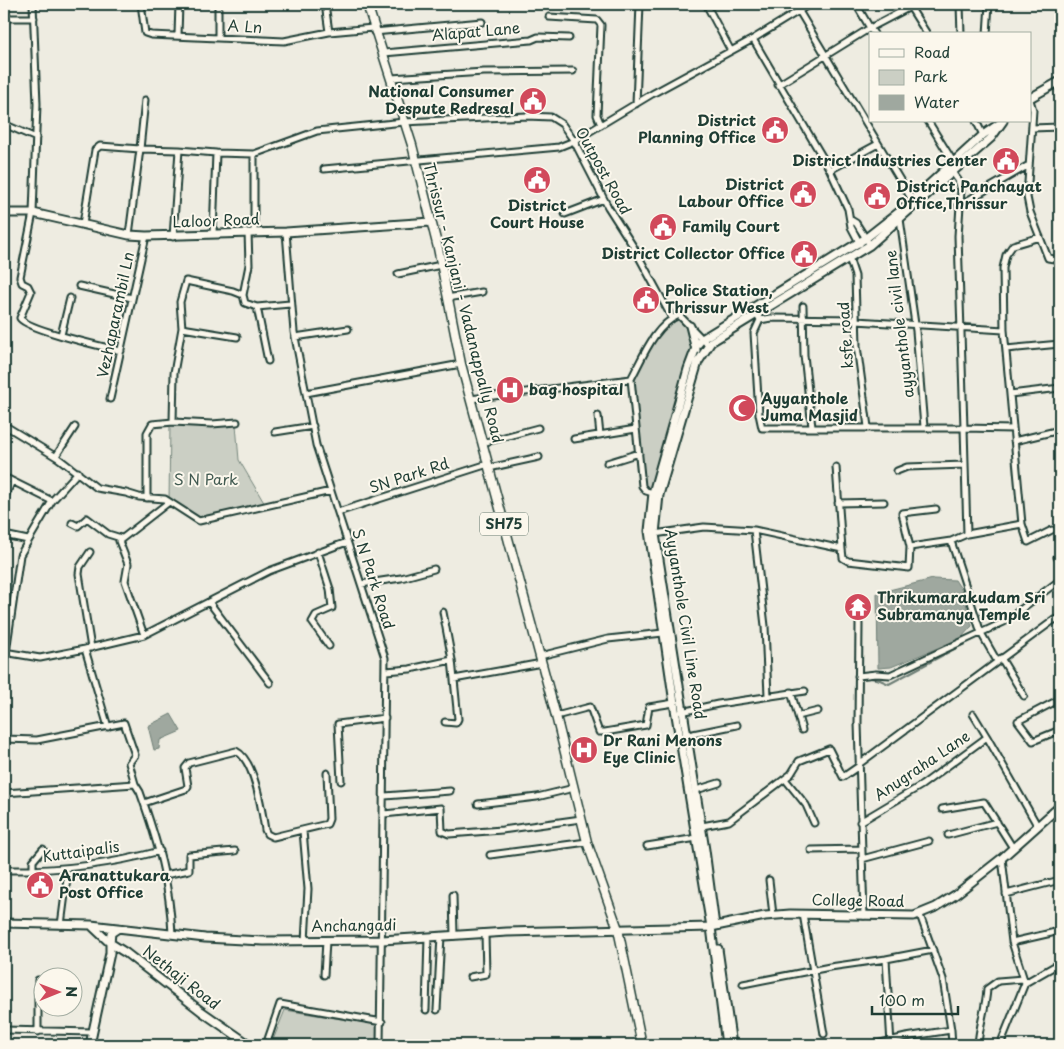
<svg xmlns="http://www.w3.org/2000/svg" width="1064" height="1049" font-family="'Playpen Sans',sans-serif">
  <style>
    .green { fill: #cbcfc4; stroke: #75867c }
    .water { fill: #9fa89f; stroke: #6c7d74 }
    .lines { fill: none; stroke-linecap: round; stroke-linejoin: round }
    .stream { stroke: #6c7d74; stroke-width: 2 }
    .street-casing { stroke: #1f3d34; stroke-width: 9 }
    .secondary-casing { stroke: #1f3d34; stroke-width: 11 }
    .primary-casing { stroke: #1f3d34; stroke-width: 11 }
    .street { stroke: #fbf7ec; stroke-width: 5 }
    .secondary { stroke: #fbf7ec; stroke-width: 7 }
    .primary { stroke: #fbf7ec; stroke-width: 8 }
    .labels { text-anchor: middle; stroke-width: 4; stroke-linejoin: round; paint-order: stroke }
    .shield { fill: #fbf7ec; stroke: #61756b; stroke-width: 1 }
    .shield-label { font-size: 14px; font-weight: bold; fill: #1f3d34 }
    .street-label { font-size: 15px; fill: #1f3d34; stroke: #fbf7ec }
    .poi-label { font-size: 15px; font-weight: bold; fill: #1f3d34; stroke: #fbf7ec; text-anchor: start }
    .park-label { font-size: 15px; fill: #415a51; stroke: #fbf7ec }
  </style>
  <rect width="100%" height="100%" fill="#eeece1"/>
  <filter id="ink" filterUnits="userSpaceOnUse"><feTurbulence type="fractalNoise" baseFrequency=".02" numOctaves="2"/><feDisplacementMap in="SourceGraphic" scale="10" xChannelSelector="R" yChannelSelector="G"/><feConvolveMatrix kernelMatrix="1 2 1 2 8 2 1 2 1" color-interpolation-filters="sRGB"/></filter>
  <g filter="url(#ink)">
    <!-- green -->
    <path class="green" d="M 678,315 L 690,326 L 694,348 L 652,493 L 644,489 L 631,380 L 655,336 Z
      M 170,424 L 236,425 L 239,460 L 266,506 L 199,521 L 169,502 Z
      M 285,1010 L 379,1025 L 377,1045 L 271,1045 Z"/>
    <!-- water -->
    <path class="water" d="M 933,579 L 955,580 L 963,592 L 972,626 L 960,639 L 891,667 L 878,668 L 877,593 Z
      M 171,714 L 181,731 L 160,740 L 159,749 L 154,750 L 148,726 Z"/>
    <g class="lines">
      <!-- stream -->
      <path class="stream" d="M 866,677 L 880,680 L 889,684 L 973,639"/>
      <!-- street casing -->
      <g class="street-casing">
        <path id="street" d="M 33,4 L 37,104 L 33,213 L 20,277 L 22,283 L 28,286 L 31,292 L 20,318 C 26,329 104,347 121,351
          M 141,4 L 145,33 L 151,35 L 284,41 L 329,32 L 373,28
          M 325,4 L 329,32
          M 810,4 L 753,39 L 830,170 L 848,209 L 851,227 L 860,244
          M 960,5 L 961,34
          M 707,6 L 731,51
          M 910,7 L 927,34
          M 799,11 L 912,200
          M 549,17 L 597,20 L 601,25 L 597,115 L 601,125
          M 4,18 L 34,18
          M 374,32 L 482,22
          M 874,34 L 870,28 L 910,7 L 911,4
          M 987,34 L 989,4
          M 178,35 L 179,4
          M 218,37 L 218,4
          M 384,53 L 531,40 L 538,37 L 569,38
          M 391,78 L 484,72 L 573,71
          M 778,85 L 870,28 L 856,4
          M 145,100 L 140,149 L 179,150
          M 1030,100 L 1033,110 L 1027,197 L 1030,212 L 1048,258 L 1060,260
          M 636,104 L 640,4
          M 928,121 L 954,163
          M 976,121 L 983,135
          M 4,124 L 36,138
          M 1032,128 L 1060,127
          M 254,154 L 317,131 L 404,122 L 527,116 L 551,117 L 562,124 L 574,141 L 608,207 L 633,246 L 672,318
          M 324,169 L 559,147 L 574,141 L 652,94 L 753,39
          M 830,170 L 878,144
          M 952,172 L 958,180 L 961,190 L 958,236 L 964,428 L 1013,429
          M 958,206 L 1029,165
          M 565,214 L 604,199
          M 900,219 L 916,331 L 924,427
          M 851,220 L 856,223 L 870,245
          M 83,224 L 95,150 L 100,146 L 140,149 L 129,235
          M 248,232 L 249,265 L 243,295 L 245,303 L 257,307 L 290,304
          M 286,232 L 294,332 L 316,445 L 385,658 L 380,1045
          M 213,234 L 216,153 L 254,154 L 254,232
          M 173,237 L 179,150 L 216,153
          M 1040,237 L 1013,245 L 1006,255 L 1003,268 L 1004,330 L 1022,524 L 1028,542 L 1052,530
          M 849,258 L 855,276 L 857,346 L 868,427
          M 398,274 L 441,265
          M 79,286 L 132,298
          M 447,298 L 482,292
          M 803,306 L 804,355 L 812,427
          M 257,307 L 268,361
          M 757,313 L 760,320 L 754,333 L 759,414 L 762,428 L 964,428 L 967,534 L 951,541 L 981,633 L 997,661
          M 760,320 L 771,318 L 856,319
          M 856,321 L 1004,330
          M 182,328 L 237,337
          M 61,335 L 70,298
          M 295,337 L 348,329
          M 1006,349 L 1060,344
          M 631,379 L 642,486 L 646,491 L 653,493
          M 306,393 L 461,364
          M 1010,394 L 1060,388
          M 110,399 L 146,236
          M 470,399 L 631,379 C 643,357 654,326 679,315 L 708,345
          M 598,416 L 600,435
          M 237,422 L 212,424 L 173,422 L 174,373 L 182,328 L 180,302 L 186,281 L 233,291 L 243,295
          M 4,425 L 58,458 L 97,488 L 126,493 L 139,497 L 165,499 L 199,521 L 331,491
          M 275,432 L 313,426
          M 574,439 L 636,429
          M 1014,441 L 1060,430
          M 482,443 L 538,428
          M 56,456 L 75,427
          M 607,463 L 639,453
          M 836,467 L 842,549
          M 489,468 L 539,457
          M 897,471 L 907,467 L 965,465
          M 4,477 L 52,501
          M 147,498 L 147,433 L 152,424 L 173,422
          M 4,499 L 12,481
          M 838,503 L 884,502
          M 338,512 L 488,464
          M 72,523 L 78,526 L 87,518 L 108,534 L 121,538
          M 754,530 L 765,626 L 768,696
          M 654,534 L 704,527 L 754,530 L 842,549 L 843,558 L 848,561 L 909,568 L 910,547 L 902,513 L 936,509
          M 967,534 L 1022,524
          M 4,535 L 28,540
          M 910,547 L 951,541
          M 90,552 L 80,567 L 79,574 L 91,648
          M 318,552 L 330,589 L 332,608 L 316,615 L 312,622 L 329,646
          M 1057,557 L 1060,561
          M 361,584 L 401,578 L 434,569
          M 209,602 L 270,683
          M 443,612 L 452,660 L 458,719 L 456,723 L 445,722
          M 859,624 L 858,723 L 864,916
          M 144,635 L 125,581 L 128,564 L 119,541 L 169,502
          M 85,649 L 144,635 L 269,571 L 347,542
          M 4,652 L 40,658 L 85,649 L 108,727
          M 6,652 L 20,555 L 52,501 L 78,472
          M 540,656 L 608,639 L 663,633
          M 1001,658 L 1024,696
          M 386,671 L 410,669 L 452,660
          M 4,676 L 4,674
          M 858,676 L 876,674 L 890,675 L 1004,622 L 1060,580
          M 454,679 L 542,663
          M 1060,699 L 1018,721 L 1033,741 L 1060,730
          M 681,712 L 718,704 L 805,691
          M 973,714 L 987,737
          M 556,716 L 590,707 L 599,732 L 605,732 L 646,725 L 649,707 L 674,703
          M 802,730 L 791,692 L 798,716 L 818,711
          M 688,735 L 737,725
          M 4,739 L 37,740 L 124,723 L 135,755 L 129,763 L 135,784 L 140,792 C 157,840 170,883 172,934
          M 859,764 L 1054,620 L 1060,619
          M 785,779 L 806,805 L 814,823
          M 341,781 L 338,724 L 385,718
          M 696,790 L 719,783
          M 4,793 L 135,784
          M 385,796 L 450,791
          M 144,803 L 186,789 L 188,786 L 185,768 L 189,763 L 236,751 C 255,760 262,811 265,830 L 267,834 L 273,837 L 327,824 L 329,819 L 327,773
          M 478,804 L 537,797 L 574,788
          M 942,809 L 984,802 L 1013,848
          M 384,814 L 441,808 L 442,831 L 449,834 L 502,830 L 581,819
          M 860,822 L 922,785 L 987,737 L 1037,825
          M 702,826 L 729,821 L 791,774 L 799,761 L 829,749 L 843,777 L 859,766
          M 303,831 L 308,889 L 305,941
          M 948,835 L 997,822
          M 647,846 L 697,838
          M 811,850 L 861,849
          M 490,855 L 587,842
          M 1002,858 L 1012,942 L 1025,983
          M 862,859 L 929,841
          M 4,870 C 57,871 108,865 160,851
          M 33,870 L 33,861 L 43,849
          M 165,875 L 189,870 L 189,855 L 235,851
          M 769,880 L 773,915
          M 1006,894 L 1060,880
          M 453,895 L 454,936
          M 803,914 L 824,1034
          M 61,925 L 67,879
          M 1012,942 L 1060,931
          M 886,959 L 933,950
          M 324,975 L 326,941
          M 470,977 L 486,974 L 485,934
          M 38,980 L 38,1032
          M 743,984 L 830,967 L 886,959 L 891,1045
          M 426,1010 L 428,937
          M 437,1010 L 441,936
          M 4,1030 L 93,1032
          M 951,1030 L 952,1045
          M 266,1045 L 280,1004 L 382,1022
          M 872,1045 L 906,1037 L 951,1030 L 943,979 L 920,915
          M 978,1045 C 979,1026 986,1008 987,989 L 998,981 L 1023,979
          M 1000,1045 L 1025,983 L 1060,963"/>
      </g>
      <!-- secondary casing -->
      <g class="secondary-casing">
        <path id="secondary" d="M 1030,98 L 1060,81
          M 4,213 L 33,213 L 129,235 L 146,236 L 286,232 L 431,222
          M 690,326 L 696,350
          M 4,923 L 91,925 L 205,938 L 264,941 L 382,940 L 507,932 L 711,927 L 765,916 L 790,914 L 914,916 L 936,907 L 955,895 L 1002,858 L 1060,806
          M 715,926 L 705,850 L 655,534 L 659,495 L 698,362 L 711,342 L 870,245 L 991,138 L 1003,121
          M 117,929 L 111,933 L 110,943 L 126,953 L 201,1011 L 250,1045
          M 718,949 L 732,1045
          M 90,1045 L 110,953 L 110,943 L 93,927
          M 726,1045 L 711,927 L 674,703 L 649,531 L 653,493 L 688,369 L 697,345 L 702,339 L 866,238 L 899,212 L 983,135 L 1003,121"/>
      </g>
      <!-- primary casing -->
      <g class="primary-casing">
        <path id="primary" d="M 367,4 L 412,145 L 438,248 L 461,364 L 556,716 L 587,842 L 618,929 L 642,1045"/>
      </g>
      <!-- street -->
      <use href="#street" class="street"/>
      <!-- secondary -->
      <use href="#secondary" class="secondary"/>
      <!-- primary -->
      <use href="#primary" class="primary"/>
    </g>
  </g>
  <!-- icons -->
  <defs>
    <g id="civic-disc" transform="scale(1.4375)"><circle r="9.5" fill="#d1495b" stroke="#fbf7ec"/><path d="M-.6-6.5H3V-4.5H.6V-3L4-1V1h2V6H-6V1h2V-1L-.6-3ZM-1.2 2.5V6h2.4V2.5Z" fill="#fff"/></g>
    <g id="hospital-disc" transform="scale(1.4375)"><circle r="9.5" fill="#d1495b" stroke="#fbf7ec"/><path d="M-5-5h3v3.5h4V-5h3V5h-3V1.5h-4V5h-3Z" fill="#fff"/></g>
    <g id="mosque-disc" transform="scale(1.4375)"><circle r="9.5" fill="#d1495b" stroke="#fbf7ec"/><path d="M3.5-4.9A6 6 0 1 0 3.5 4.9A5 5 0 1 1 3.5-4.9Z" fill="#fff"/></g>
    <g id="temple-disc" transform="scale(1.4375)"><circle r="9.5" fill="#d1495b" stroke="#fbf7ec"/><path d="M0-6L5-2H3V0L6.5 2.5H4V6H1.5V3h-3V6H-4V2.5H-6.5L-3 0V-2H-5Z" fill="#fff"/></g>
  </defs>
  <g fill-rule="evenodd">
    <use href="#civic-disc" x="533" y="101"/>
    <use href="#civic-disc" x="775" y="130"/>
    <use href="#civic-disc" x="1006" y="161"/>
    <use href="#civic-disc" x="537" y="180"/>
    <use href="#civic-disc" x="803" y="194"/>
    <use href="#civic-disc" x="877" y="196"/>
    <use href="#civic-disc" x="663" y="227"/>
    <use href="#civic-disc" x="804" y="254"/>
    <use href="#civic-disc" x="646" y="300"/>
    <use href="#hospital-disc" x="510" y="390"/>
    <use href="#mosque-disc" x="742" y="408"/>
    <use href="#temple-disc" x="858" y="607"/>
    <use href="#hospital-disc" x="584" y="750"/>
    <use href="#civic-disc" x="40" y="885"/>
  </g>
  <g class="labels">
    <!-- shield labels -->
    <rect class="shield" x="480" y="512.5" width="48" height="23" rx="4"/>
    <g class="shield-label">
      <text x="504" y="529">SH75</text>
    </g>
    <!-- street labels -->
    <g class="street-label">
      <text transform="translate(245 27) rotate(4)" y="5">A Ln</text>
      <text transform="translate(476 32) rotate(-5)" y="5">Alapat Lane</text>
      <text transform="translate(603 171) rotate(61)" y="5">Outpost Road</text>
      <text transform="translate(216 221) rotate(-2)" y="5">Laloor Road</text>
      <text transform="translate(463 303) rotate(76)" y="5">Thrissur - Kanjani - Vadanappally Road</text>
      <text transform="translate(116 315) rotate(-78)" y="5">Vezhaparambil Ln</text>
      <text transform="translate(900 324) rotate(-97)" y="5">ayyanthole civil lane</text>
      <text transform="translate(846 335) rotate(-94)" y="5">ksfe road</text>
      <text transform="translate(409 476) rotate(-18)" y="5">SN Park Rd</text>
      <text transform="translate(373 579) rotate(72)" y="5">S N Park Road</text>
      <text transform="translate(685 624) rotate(81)" y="5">Ayyanthole Civil Line Road</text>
      <text transform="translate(922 766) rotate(-34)" y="5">Anugraha Lane</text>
      <text transform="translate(81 852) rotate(-8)" y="5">Kuttaipalis</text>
      <text transform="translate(858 901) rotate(1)" y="5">College Road</text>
      <text transform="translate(354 926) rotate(-1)" y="5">Anchangadi</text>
      <text transform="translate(181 978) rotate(38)" y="5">Nethaji Road</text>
    </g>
    <!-- poi labels -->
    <g class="poi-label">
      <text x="514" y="97" text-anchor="end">National Consumer<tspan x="514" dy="17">Despute Redresal</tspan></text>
      <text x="756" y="126" text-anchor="end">District<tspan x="756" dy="17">Planning Office</tspan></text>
      <text x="987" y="166" text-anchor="end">District Industries Center</text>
      <text x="784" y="190" text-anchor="end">District<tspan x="784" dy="17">Labour Office</tspan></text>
      <text x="896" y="192">District Panchayat<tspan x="896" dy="17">Office,Thrissur</tspan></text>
      <text x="537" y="211" text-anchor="middle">District<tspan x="537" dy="17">Court House</tspan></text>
      <text x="682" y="232">Family Court</text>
      <text x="785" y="259" text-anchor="end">District Collector Office</text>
      <text x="665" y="296">Police Station,<tspan x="665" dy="17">Thrissur West</tspan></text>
      <text x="529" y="395">bag hospital</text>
      <text x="761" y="404">Ayyanthole<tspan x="761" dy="17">Juma Masjid</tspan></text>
      <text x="877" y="603">Thrikumarakudam Sri<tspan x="877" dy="17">Subramanya Temple</tspan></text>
      <text x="603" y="746">Dr Rani Menons<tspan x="603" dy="17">Eye Clinic</tspan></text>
      <text x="59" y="881">Aranattukara<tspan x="59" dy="17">Post Office</tspan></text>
    </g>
    <!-- park labels -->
    <g class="park-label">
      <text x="206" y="485">S N Park</text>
    </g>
  </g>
  <!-- margin -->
  <rect width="1064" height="1049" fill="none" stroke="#fbf7ec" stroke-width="20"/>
  <rect x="10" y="10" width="1044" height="1029" fill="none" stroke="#1f3d34" stroke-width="2" filter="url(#ink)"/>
  <!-- legend -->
  <rect x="869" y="32" width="162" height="90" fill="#fbf7ec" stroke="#a3ada2"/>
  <rect x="879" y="49" width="25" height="8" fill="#fbf7ec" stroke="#a3ada2"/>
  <text x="914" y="58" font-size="15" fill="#1f3d34">Road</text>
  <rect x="879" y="70" width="25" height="15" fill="#cbcfc4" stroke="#a3ada2"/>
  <text x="914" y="82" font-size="15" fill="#1f3d34">Park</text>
  <rect x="879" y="95" width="25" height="15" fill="#9fa89f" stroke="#a3ada2"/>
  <text x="914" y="108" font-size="15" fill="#1f3d34">Water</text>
  <!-- north arrow -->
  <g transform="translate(58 992) rotate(89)"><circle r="24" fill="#fbf7ec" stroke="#a3ada2"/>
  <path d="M0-4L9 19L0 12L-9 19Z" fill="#d1495b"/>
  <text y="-8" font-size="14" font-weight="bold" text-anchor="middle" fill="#1f3d34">N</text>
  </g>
  <!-- scale -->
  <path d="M872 1006v8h86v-8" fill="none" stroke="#1f3d34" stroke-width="2.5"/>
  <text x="879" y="1006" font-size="15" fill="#1f3d34" stroke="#fbf7ec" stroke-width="4" paint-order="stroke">100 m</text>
</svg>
